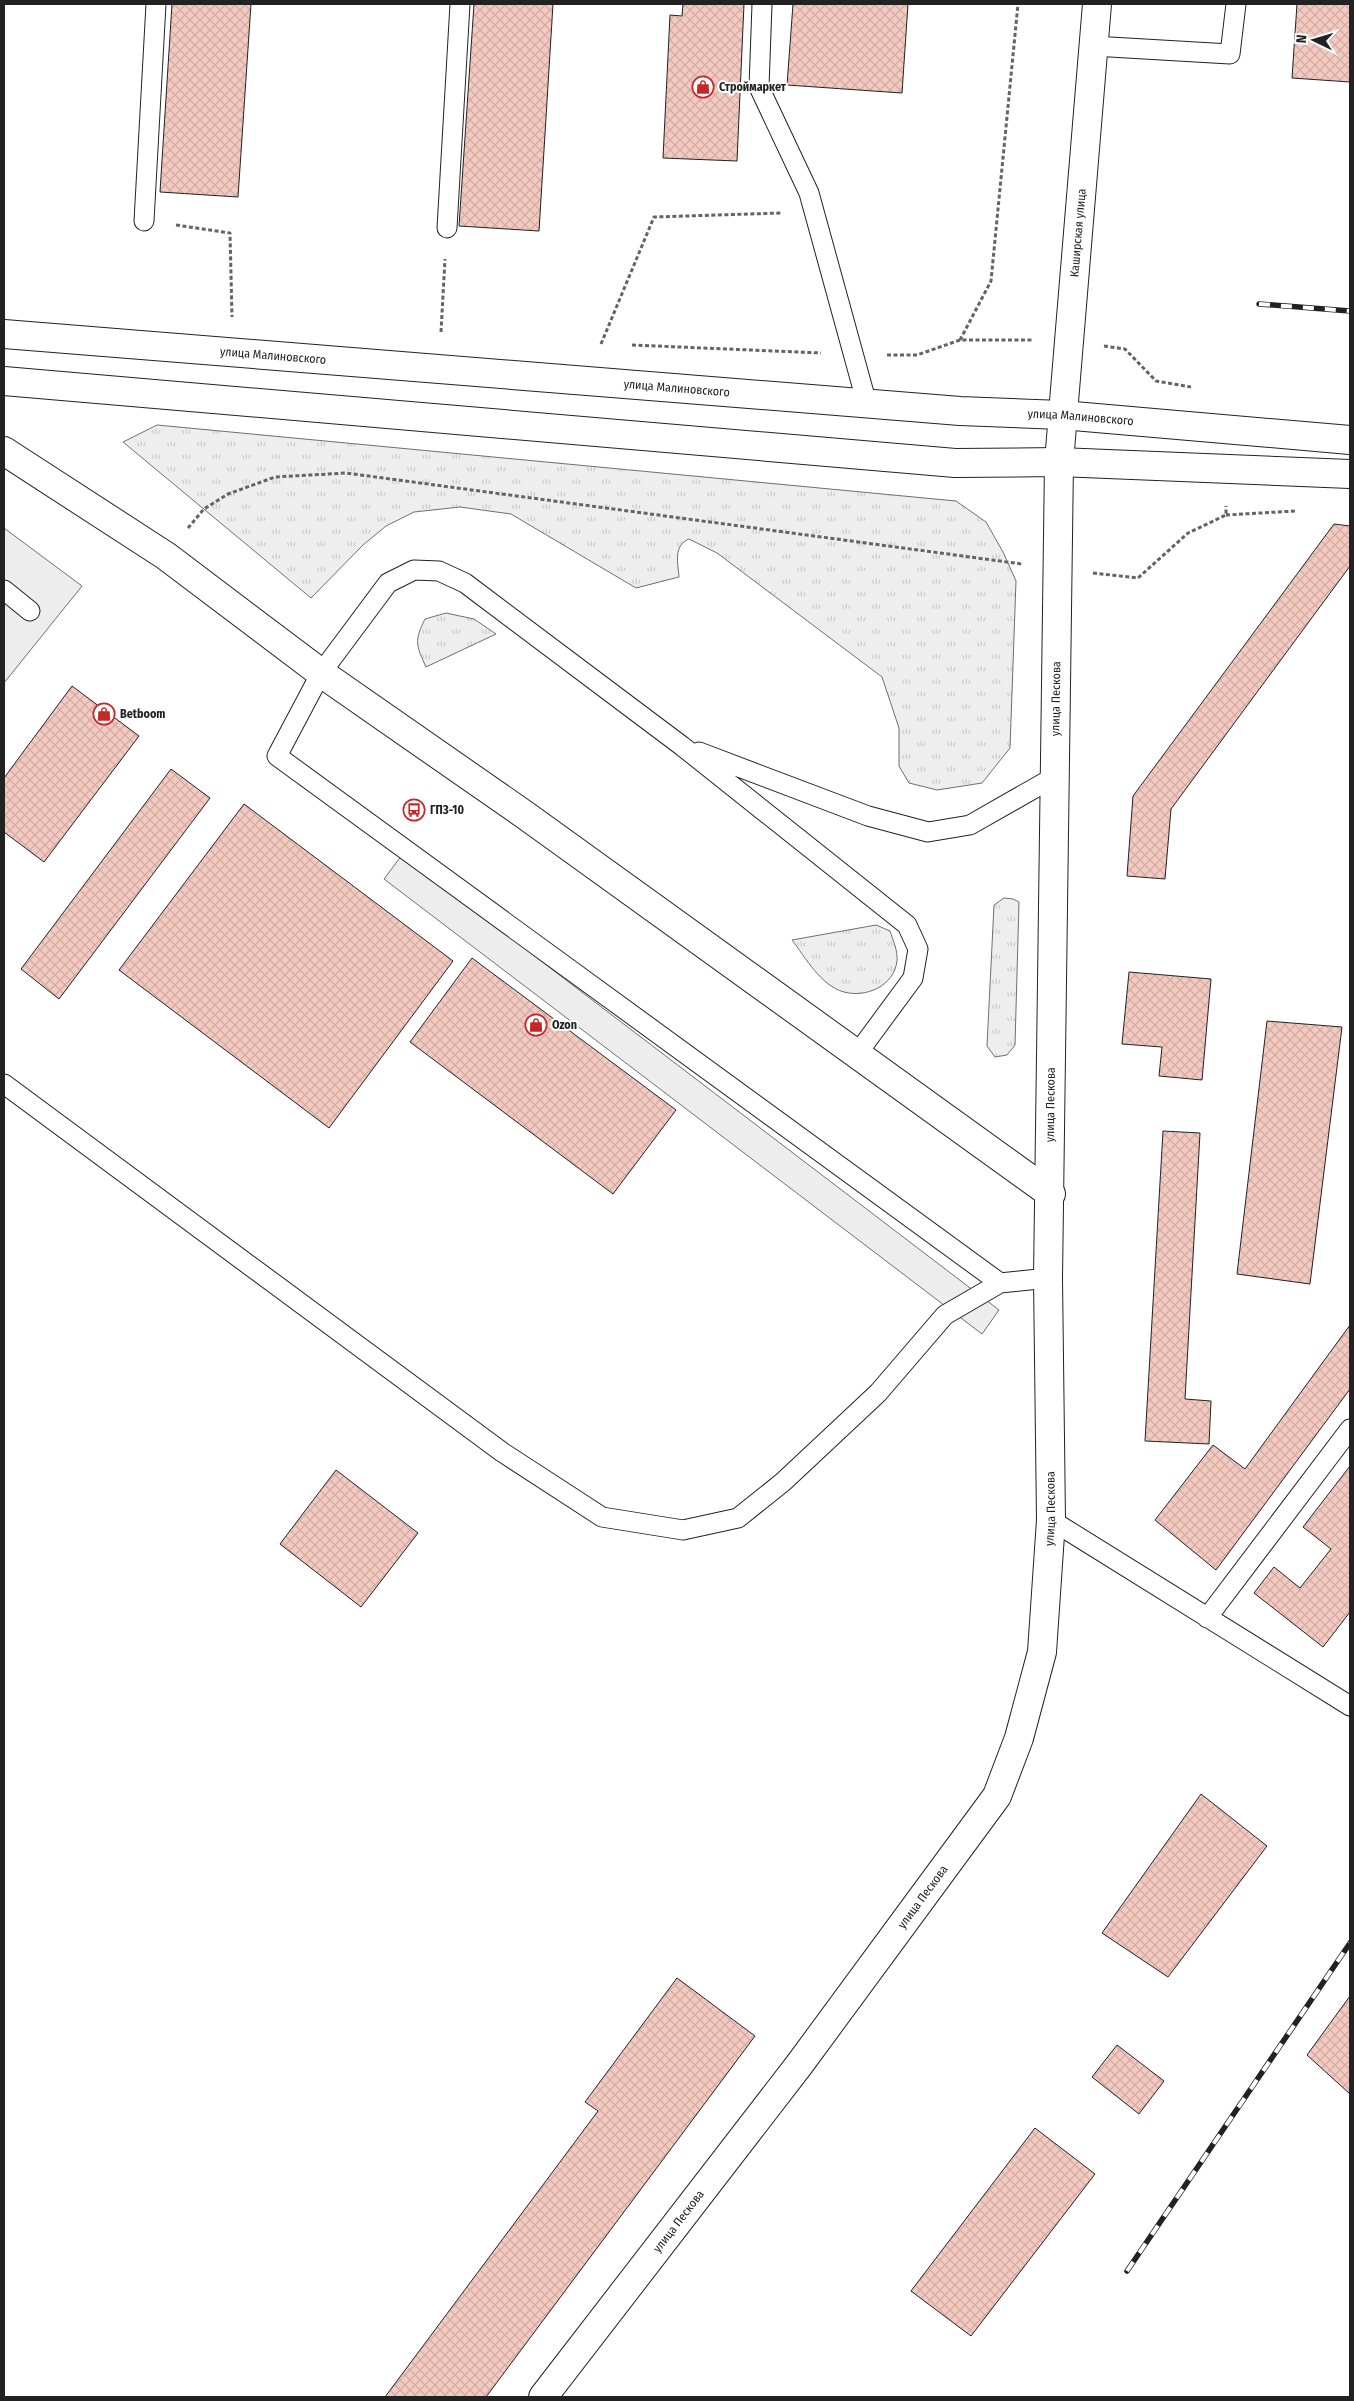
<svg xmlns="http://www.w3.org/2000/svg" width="1354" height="2401" font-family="'Fira Sans Condensed',sans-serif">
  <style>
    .grass { fill: url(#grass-tufts); stroke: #6f6f6f }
    .parking { fill: #ededed; stroke: #6f6f6f }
    .building { fill: url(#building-cross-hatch); stroke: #222 }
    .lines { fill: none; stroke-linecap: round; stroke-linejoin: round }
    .lane-casing { stroke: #222; stroke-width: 21 }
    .street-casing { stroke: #222; stroke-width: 30 }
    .primary-casing { stroke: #222; stroke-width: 30 }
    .highway-casing { stroke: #222; stroke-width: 30 }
    .path { stroke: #646464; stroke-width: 3; stroke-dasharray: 4 2.5; stroke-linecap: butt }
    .lane { stroke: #fff; stroke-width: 19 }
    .street { stroke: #fff; stroke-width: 28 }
    .primary { stroke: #fff; stroke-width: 28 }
    .highway { stroke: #fff; stroke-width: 28 }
    .rail-casing { stroke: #222; stroke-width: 5.5 }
    .rail { stroke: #fff; stroke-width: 4; stroke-dasharray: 11; stroke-linecap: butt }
    .labels { text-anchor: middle; stroke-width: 4; stroke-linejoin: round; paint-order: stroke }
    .poi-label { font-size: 12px; font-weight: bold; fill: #222; stroke: #fff; text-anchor: start }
    .street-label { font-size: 12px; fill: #222; stroke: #fff }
  </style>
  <defs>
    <pattern id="grass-tufts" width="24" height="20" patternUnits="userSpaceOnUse" patternTransform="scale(1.25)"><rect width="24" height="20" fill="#eee"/><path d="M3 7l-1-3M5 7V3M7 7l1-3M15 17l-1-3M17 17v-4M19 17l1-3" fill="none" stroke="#ccc"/></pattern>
    <pattern id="building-cross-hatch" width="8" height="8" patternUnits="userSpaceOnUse" patternTransform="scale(1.25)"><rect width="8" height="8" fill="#f3c9c0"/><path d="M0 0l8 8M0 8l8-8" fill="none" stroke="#d0aca5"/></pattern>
  </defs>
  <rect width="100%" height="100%" fill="#fff"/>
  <!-- grass -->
  <path class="grass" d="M 157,425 L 956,501 L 986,522 L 1003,552 L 1016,581 L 1010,748 L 982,783 L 937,790 L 909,783 L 899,766 L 899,728 L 882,677 L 717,553 L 689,539 C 673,546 678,562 679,577 L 636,588 L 511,514 L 460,507 L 414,512 L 386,526 L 363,545 L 311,598 L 123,442 Z
    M 446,613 L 474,619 L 496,634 L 426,667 C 416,645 414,641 425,619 Z
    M 1004,898 L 1013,899 L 1019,902 L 1015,1045 L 1007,1055 L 995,1057 L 987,1046 L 994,905 Z
    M 876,925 L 890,931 C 893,940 898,951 897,961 C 894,986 866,998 844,992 C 821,986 805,957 792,940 Z"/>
  <!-- parking -->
  <path class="parking" d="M 4,528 L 82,586 L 4,683 Z
    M 402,855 L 999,1310 L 982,1334 L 384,879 Z"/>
  <!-- building -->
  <path class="building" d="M 172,4 L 251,4 L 238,197 L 160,192 Z
    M 474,4 L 553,4 L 539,231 L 459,226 Z
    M 683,4 L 744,4 L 737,161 L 663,158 L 670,15 L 682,16 Z
    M 793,4 L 908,4 L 902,93 L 787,85 Z
    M 1297,4 L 1350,4 L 1350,82 L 1292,78 Z
    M 1334,524 L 1350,526 L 1350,566 L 1171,809 L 1165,879 L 1127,876 L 1133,796 Z
    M 72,686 L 139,736 L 44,862 L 4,832 L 4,778 Z
    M 171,769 L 210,798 L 59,999 L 21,969 Z
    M 244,804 L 453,961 L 329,1128 L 119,970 Z
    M 472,958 L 676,1110 L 613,1194 L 410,1042 Z
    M 1129,972 L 1211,979 L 1202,1080 L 1159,1076 L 1162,1047 L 1122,1044 Z
    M 1267,1021 L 1342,1027 L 1310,1284 L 1237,1274 Z
    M 1163,1131 L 1200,1133 L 1185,1399 L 1211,1401 L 1209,1444 L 1145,1441 Z
    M 1350,1325 L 1350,1389 L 1216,1570 L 1155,1520 L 1213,1445 L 1245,1469 Z
    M 1350,1466 L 1350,1612 L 1323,1647 L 1254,1593 L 1274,1567 L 1300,1588 L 1331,1549 L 1303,1527 Z
    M 336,1470 L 418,1533 L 361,1607 L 280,1544 Z
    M 1201,1794 L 1267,1846 L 1168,1977 L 1102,1933 Z
    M 677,1978 L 755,2036 L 486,2397 L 385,2397 L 598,2111 L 585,2102 Z
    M 1350,1996 L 1350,2094 L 1307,2055 Z
    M 1117,2045 L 1164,2081 L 1139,2114 L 1092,2077 Z
    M 1035,2128 L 1095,2174 L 971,2336 L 911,2291 Z"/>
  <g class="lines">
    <!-- lane casing -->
    <g class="lane-casing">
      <path id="lane" d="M 762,4 L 759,87 L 809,193 L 867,404
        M 1093,46 L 1230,54 L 1236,4
        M 144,221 L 156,4
        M 447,228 L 460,4
        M 4,590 L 30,611
        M 699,752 L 868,816 L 928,832 L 970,825 L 1056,776
        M 857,1054 L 913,978 L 918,949 L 907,925 L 682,746 L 465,583 L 439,571 L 414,570 L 388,583 L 321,673 L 277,756 L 1000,1283 L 1048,1278
        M 4,1084 L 502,1452 L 602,1517 L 683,1530 L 738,1518 L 783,1482 L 878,1393 L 945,1315 L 1000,1283
        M 1051,1520 L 1350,1706
        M 1207,1618 L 1350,1429"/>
    </g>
    <!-- street casing -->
    <g class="street-casing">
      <g id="street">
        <path d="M 4,451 L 166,556 L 321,673 L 525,815 L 1051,1194"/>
        <path id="s1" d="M 543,2397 L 799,2065 L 997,1796 L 1019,1738 L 1042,1652 L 1051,1520 L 1048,1278 L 1059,462"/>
      </g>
    </g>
    <!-- primary casing -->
    <g class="primary-casing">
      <g id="primary">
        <path id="s2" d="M 1059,462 L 1097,4"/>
      </g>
    </g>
    <!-- highway casing -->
    <g class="highway-casing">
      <g id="highway">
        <path id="s3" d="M 4,334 L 960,411 L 1062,415 L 1350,440"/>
        <path d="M 4,381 L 955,463 L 1059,462 L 1350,474"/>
      </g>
    </g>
    <!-- path -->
    <path class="path" d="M 176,225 L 230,233 L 232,317
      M 441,332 L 445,259
      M 960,340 L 991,281 L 1018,4
      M 601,344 L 654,217 L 781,213
      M 632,345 L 821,353
      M 1104,346 L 1125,349 L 1156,381 L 1191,387
      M 887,355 L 917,355 L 960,340 L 1033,340
      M 1226,515 L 1295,511
      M 188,528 L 204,509 L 228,494 L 275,477 L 346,473 L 1022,564
      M 1093,573 L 1138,578 L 1188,533 L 1226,515 L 1226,506"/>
    <!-- lane -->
    <use href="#lane" class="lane"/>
    <!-- street -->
    <use href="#street" class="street"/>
    <!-- primary -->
    <use href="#primary" class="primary"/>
    <!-- highway -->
    <use href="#highway" class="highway"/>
    <!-- rail casing -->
    <g class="rail-casing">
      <path id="rail" d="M 1259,304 L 1350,311
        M 1127,2271 L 1350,1943"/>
    </g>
    <!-- rail -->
    <use href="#rail" class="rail"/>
  </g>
  <!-- icons -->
  <defs>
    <g id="shop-ring" transform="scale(1.125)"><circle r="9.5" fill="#fff" stroke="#c62828" stroke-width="1.5"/><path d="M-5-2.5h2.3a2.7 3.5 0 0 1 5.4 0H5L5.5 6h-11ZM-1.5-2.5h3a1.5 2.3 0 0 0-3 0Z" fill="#c62828"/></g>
    <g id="bus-ring" transform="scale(1.125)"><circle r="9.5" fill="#fff" stroke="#c62828" stroke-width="1.5"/><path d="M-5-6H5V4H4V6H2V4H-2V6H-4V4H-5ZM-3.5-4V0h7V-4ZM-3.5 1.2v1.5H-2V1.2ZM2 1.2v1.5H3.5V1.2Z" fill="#c62828"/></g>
  </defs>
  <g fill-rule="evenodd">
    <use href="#shop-ring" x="703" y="87"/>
    <use href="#shop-ring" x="104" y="714"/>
    <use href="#bus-ring" x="414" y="810"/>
    <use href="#shop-ring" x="536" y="1025"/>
  </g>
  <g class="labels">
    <!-- poi labels -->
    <g class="poi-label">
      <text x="719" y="91">Строймаркет</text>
      <text x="120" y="718">Betboom</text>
      <text x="430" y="814">ГПЗ-10</text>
      <text x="552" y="1029">Ozon</text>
    </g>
    <!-- street labels -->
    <g class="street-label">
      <text dy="4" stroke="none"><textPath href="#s2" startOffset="230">Каширская улица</textPath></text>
      <text dy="4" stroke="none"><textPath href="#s3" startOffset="270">улица Малиновского</textPath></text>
      <text dy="4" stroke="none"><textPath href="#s3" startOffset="675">улица Малиновского</textPath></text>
      <text dy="4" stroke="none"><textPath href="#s3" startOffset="1080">улица Малиновского</textPath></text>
      <text dy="4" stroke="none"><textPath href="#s1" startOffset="1858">улица Пескова</textPath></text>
      <text dy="4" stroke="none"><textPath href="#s1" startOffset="1452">улица Пескова</textPath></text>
      <text dy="4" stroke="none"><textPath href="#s1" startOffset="1048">улица Пескова</textPath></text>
      <text dy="4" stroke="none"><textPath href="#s1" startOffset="628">улица Пескова</textPath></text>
      <text dy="4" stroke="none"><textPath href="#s1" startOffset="222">улица Пескова</textPath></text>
    </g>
  </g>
  <!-- border -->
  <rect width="1354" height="2401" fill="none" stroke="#222222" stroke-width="10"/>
  <!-- north arrow -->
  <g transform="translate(1314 40) rotate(275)" stroke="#ffffff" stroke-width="4" paint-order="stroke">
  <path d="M0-4L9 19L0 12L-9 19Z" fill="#222222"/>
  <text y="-8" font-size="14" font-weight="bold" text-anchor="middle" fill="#222222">N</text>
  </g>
</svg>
